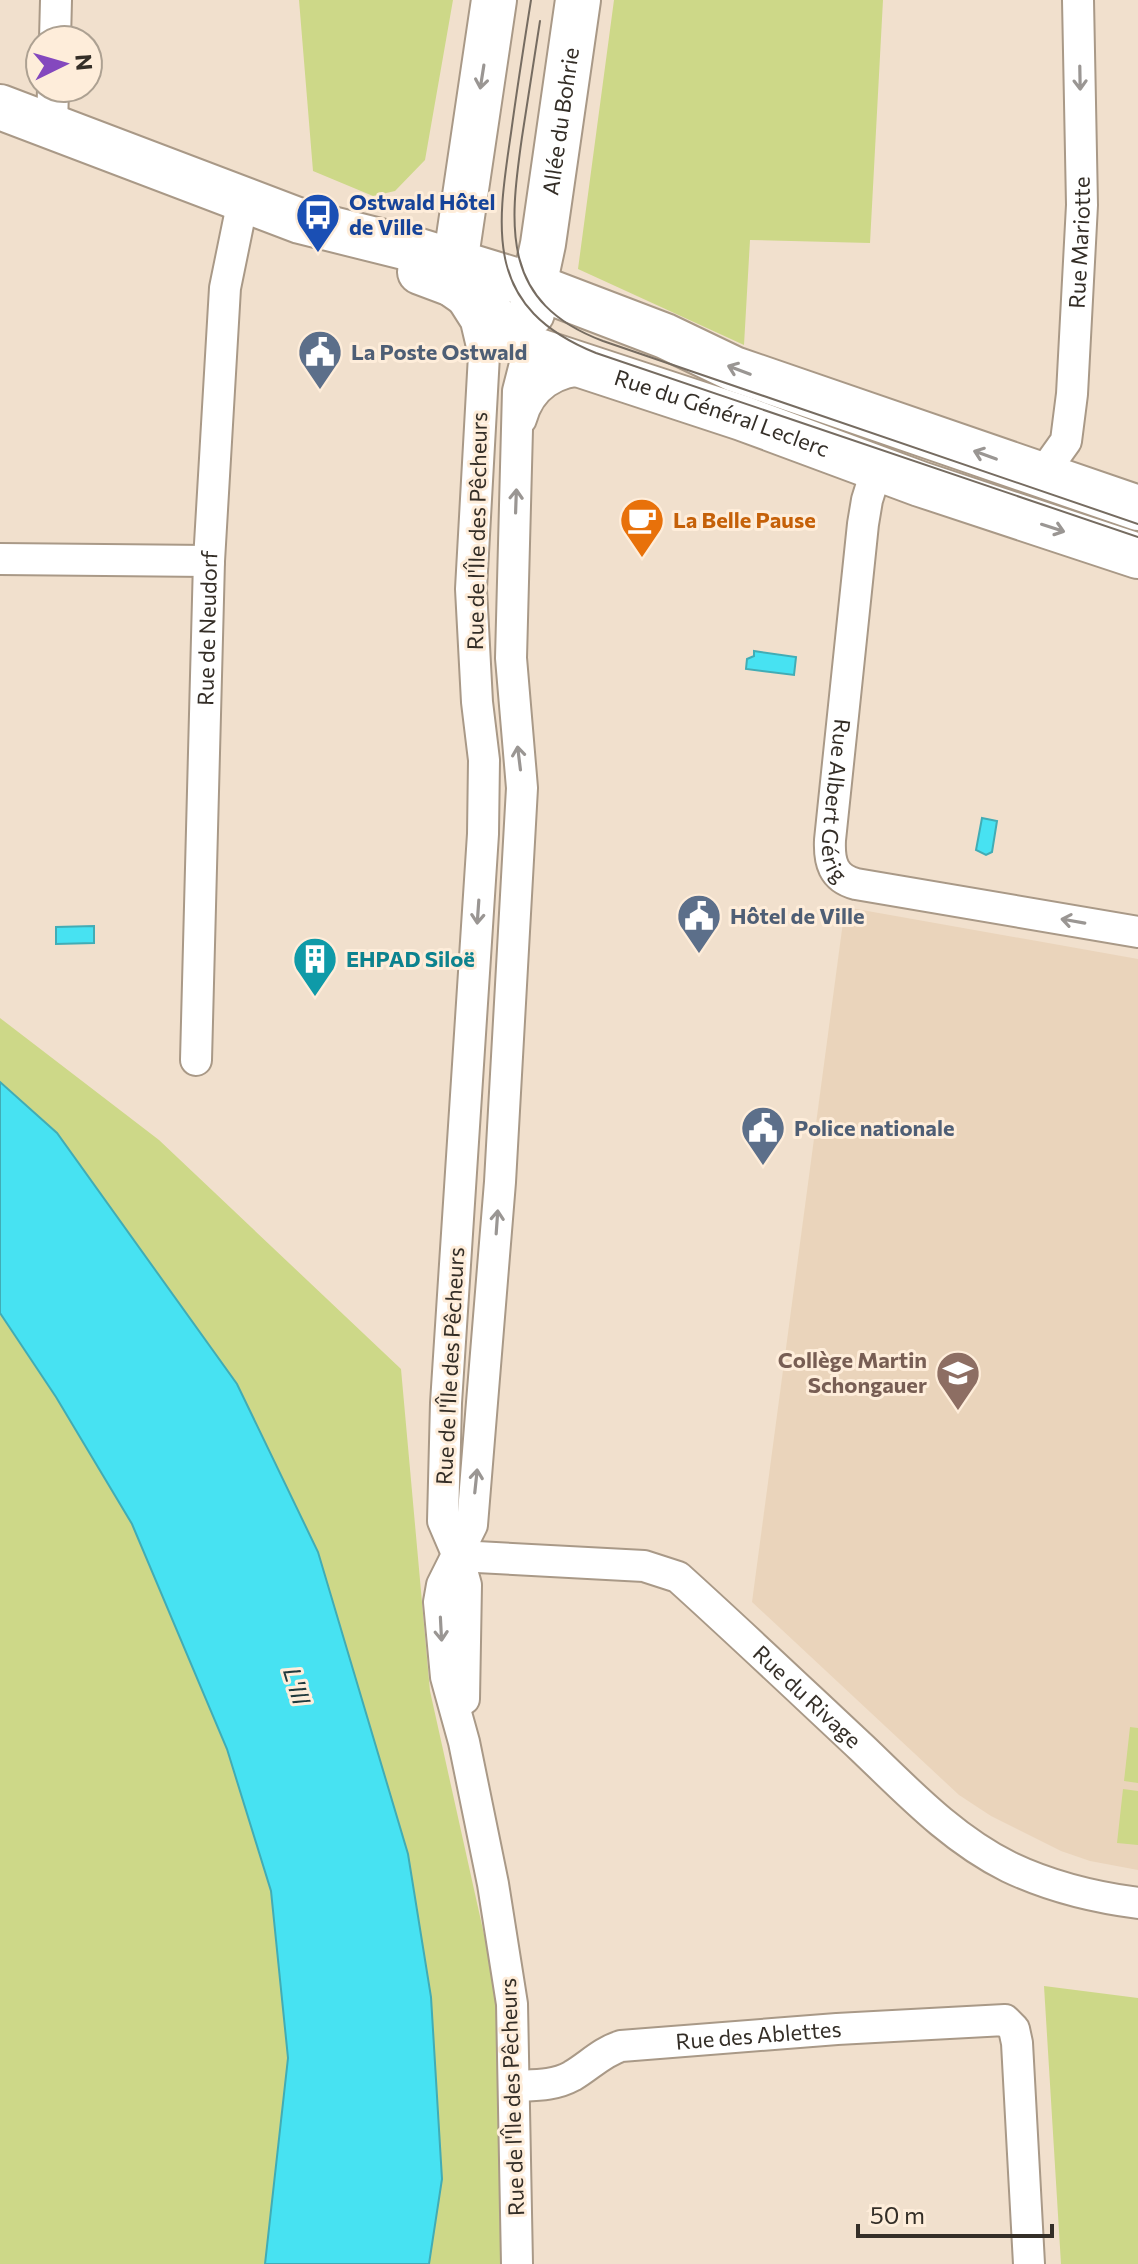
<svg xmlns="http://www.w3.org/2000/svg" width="1138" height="2264" font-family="Commissioner,sans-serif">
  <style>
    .built { fill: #ead4bb }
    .green { fill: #cdd888 }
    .water { fill: #47e2f2; stroke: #41acb5; stroke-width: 2 }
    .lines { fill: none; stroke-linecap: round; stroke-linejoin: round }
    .minor-casing { stroke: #a99987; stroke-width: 34 }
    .secondary-casing { stroke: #a99987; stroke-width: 48 }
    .minor { stroke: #fff; stroke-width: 30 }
    .secondary { stroke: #fff; stroke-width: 44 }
    .tram { stroke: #766c61; stroke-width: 2 }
    .oneway { stroke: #9a9693 }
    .labels { text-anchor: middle; stroke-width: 6; stroke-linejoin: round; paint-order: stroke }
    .street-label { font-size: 22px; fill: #342e27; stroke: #feedda }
    .transit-label { font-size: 22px; font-weight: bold; fill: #164399; stroke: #feedda; text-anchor: start }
    .service-label { font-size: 22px; font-weight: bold; fill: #4e5e75; stroke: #feedda; text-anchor: start }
    .food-label { font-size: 22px; font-weight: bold; fill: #c56008; stroke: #feedda; text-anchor: start }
    .culture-label { font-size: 22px; font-weight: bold; fill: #0d838f; stroke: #feedda; text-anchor: start }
    .education-label { font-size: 22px; font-weight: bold; fill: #785e54; stroke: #feedda; text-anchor: end }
    .water-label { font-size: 24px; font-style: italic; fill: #20393c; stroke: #feedda }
  </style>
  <rect width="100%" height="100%" fill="#f1e0cd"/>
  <!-- built -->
  <path class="built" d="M 845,907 L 1138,959 L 1138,1870 L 1090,1861 L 1061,1851 L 991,1816 L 959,1795 L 752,1602 Z"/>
  <!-- green -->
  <path class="green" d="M 299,0 L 453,0 L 425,160 L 395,191 L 373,196 L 313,171 Z
    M 614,0 L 883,0 L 870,243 L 750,240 L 744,345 L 578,269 Z
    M 0,1018 L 159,1140 L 401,1369 L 430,1691 L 499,2002 L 504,2220 L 501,2264 L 429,2264 L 442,2179 L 57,1133 L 0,1082 Z
    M 0,1313 L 56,1397 L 132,1524 L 227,1749 L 271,1891 L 288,2058 L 265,2264 L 0,2264 Z
    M 1130,1727 L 1138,1728 L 1138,1783 L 1124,1781 Z
    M 1123,1789 L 1138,1791 L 1138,1845 L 1117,1843 Z
    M 1044,1986 L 1138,1998 L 1138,2264 L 1061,2264 Z"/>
  <!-- water -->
  <path class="water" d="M 754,651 L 796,657 L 794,675 L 746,669 L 747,659 L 754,656 Z
    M 982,818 L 997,821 L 992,852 L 986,855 L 976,850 Z
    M 94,926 L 94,943 L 56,944 L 56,927 Z
    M 0,1082 L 57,1133 L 237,1384 L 318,1552 L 408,1854 L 431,1997 L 442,2179 L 429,2264 L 265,2264 L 288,2058 L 271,1891 L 227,1749 L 132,1524 L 56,1397 L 0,1313 Z"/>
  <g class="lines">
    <!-- minor casing -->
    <g class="minor-casing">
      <g id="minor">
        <path d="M 55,40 L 56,0"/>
        <path d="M 52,128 L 53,88"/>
        <path d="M 462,299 L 476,321 L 484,355 L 471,589 L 477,702 L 484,760 L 483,834 L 446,1403 L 443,1521 L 458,1556 L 466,1585 L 464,1699"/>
        <path d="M 521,419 C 530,386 556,370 589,370"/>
        <path id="s1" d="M 877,468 L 867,500 L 863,524 L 830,840 C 829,862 833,878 856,884 L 1138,932"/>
        <path id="s2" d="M 1041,476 L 1066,441 L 1072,394 L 1082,205 L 1078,0"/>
        <path d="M 0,559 L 209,561"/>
        <path id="s3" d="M 196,1060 L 209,561 L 225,288 L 243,200"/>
        <path id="s4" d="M 458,1556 L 644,1566 L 678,1577 C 740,1633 801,1691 862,1748 C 907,1791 952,1839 1009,1867 C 1051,1887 1092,1897 1138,1903"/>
        <path id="s5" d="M 515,2086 C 535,2085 554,2086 572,2076 C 589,2066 602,2052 621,2046 L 837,2029 L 1005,2020 L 1014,2029 L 1017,2043 L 1029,2264"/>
        <path d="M 517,2264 L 512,2004 L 493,1884 L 464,1742 L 446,1677 L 439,1602 L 442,1585 L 472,1525 L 500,1182 L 522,788 L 511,658 L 518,391 L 529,348"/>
      </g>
    </g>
    <!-- secondary casing -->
    <g class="secondary-casing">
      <g id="secondary">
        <path d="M 0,107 L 300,221 L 416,250 L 534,286 L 665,336 L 734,369 L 1138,508"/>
        <path id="s6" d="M 420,272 L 452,284 L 475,300 L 529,348 L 742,418 L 920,484 L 1138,556"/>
        <path d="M 452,284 L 494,0"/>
        <path id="s7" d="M 532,313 L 534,286 L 543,244 L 578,0"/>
      </g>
    </g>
    <!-- minor -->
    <use href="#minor" class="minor"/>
    <!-- secondary -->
    <use href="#secondary" class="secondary"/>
    <!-- tram -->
    <path class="tram" d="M 531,0 C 524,44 517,89 511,133 C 496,233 485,308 596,353 L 1138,537
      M 540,21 C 534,60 528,98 522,137 C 509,228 501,303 603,341 L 1138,524"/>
  </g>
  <!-- one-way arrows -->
  <defs><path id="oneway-shaft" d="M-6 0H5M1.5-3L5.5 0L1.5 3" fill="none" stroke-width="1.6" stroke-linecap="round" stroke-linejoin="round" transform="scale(2)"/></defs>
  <g class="oneway">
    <use href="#oneway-shaft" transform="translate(482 77) rotate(99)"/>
    <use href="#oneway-shaft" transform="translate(1080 78) rotate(89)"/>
    <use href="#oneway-shaft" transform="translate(739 370) rotate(-159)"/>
    <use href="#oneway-shaft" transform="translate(985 455) rotate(-160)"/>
    <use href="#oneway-shaft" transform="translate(516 501) rotate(-88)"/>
    <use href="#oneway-shaft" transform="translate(1053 528) rotate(18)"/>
    <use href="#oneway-shaft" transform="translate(519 758) rotate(-97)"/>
    <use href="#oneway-shaft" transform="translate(478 912) rotate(94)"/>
    <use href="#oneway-shaft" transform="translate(1073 921) rotate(-170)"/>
    <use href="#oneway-shaft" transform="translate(497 1222) rotate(-86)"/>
    <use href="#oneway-shaft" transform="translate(476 1481) rotate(-84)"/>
    <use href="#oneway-shaft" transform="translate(441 1629) rotate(87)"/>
  </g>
  <!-- icons -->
  <defs>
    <g id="bus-pin" transform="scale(2.3)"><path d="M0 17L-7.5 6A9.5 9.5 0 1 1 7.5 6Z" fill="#1a4fb4" stroke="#feedda"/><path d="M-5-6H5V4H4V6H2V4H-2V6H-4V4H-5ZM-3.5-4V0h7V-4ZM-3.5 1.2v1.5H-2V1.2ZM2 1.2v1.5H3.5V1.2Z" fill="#fff"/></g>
    <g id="civic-pin" transform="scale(2.3)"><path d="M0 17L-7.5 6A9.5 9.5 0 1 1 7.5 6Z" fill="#5c6f8a" stroke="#feedda"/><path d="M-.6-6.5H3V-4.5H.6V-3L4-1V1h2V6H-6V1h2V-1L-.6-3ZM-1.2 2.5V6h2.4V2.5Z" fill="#fff"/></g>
    <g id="cafe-pin" transform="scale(2.3)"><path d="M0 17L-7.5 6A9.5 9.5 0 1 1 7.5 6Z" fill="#e8710a" stroke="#feedda"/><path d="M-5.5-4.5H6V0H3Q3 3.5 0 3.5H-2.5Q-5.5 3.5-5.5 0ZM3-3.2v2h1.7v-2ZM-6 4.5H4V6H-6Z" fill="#fff"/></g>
    <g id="building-pin" transform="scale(2.3)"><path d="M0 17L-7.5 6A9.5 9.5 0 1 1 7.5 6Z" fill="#0f9aa8" stroke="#feedda"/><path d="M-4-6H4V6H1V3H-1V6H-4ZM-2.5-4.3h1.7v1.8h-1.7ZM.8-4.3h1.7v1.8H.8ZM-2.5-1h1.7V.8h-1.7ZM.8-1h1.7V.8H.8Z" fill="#fff"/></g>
    <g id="school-pin" transform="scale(2.3)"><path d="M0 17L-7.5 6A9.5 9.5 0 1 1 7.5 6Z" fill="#8d6e63" stroke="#feedda"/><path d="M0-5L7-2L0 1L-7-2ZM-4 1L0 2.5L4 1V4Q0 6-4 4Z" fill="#fff"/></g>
  </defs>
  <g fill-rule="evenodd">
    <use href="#bus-pin" x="318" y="215"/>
    <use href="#civic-pin" x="320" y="352"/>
    <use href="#cafe-pin" x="642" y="520"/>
    <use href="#civic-pin" x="699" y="916"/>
    <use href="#building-pin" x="315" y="959"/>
    <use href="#civic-pin" x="763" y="1128"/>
    <use href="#school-pin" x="958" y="1373"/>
  </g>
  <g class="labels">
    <!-- street labels -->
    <g class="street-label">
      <text dy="8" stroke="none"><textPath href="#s7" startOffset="194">Allée du Bohrie</textPath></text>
      <text dy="8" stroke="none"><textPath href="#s2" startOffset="242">Rue Mariotte</textPath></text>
      <text dy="8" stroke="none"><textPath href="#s6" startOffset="338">Rue du Général Leclerc</textPath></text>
      <text transform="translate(477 531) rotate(-89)" y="8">Rue de l'Île des Pêcheurs</text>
      <text dy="8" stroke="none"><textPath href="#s3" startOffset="432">Rue de Neudorf</textPath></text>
      <text dy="8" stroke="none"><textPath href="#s1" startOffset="336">Rue Albert Gérig</textPath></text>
      <text transform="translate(450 1366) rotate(-87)" y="8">Rue de l'Île des Pêcheurs</text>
      <text dy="8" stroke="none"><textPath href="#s4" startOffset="398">Rue du Rivage</textPath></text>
      <text dy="8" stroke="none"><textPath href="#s5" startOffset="254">Rue des Ablettes</textPath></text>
      <text transform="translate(512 2097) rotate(-92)" y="8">Rue de l'Île des Pêcheurs</text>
    </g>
    <!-- transit labels -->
    <g class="transit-label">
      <text x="349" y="210">Ostwald Hôtel<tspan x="349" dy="25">de Ville</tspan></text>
    </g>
    <!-- service labels -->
    <g class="service-label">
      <text x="351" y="360">La Poste Ostwald</text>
      <text x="730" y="924">Hôtel de Ville</text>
      <text x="794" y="1136">Police nationale</text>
    </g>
    <!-- food labels -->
    <g class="food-label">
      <text x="673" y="528">La Belle Pause</text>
    </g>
    <!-- culture labels -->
    <g class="culture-label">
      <text x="346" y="967">EHPAD Siloë</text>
    </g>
    <!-- education labels -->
    <g class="education-label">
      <text x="927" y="1368">Collège Martin<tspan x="927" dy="25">Schongauer</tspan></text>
    </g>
    <!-- water labels -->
    <g class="water-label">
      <text transform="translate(296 1686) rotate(73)" y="8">L'Ill</text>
    </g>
  </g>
  <!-- north arrow -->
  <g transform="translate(64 64) rotate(85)"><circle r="38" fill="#feedda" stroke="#ada192" stroke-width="2"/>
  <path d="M0-6L14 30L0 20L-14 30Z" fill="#8448be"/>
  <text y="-12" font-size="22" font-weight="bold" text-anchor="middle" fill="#342e27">N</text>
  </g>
  <!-- scale -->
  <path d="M858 2224v12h194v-12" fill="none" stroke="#342e27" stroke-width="4"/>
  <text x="870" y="2224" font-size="24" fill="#342e27" stroke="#feedda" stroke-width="6" paint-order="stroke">50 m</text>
</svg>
